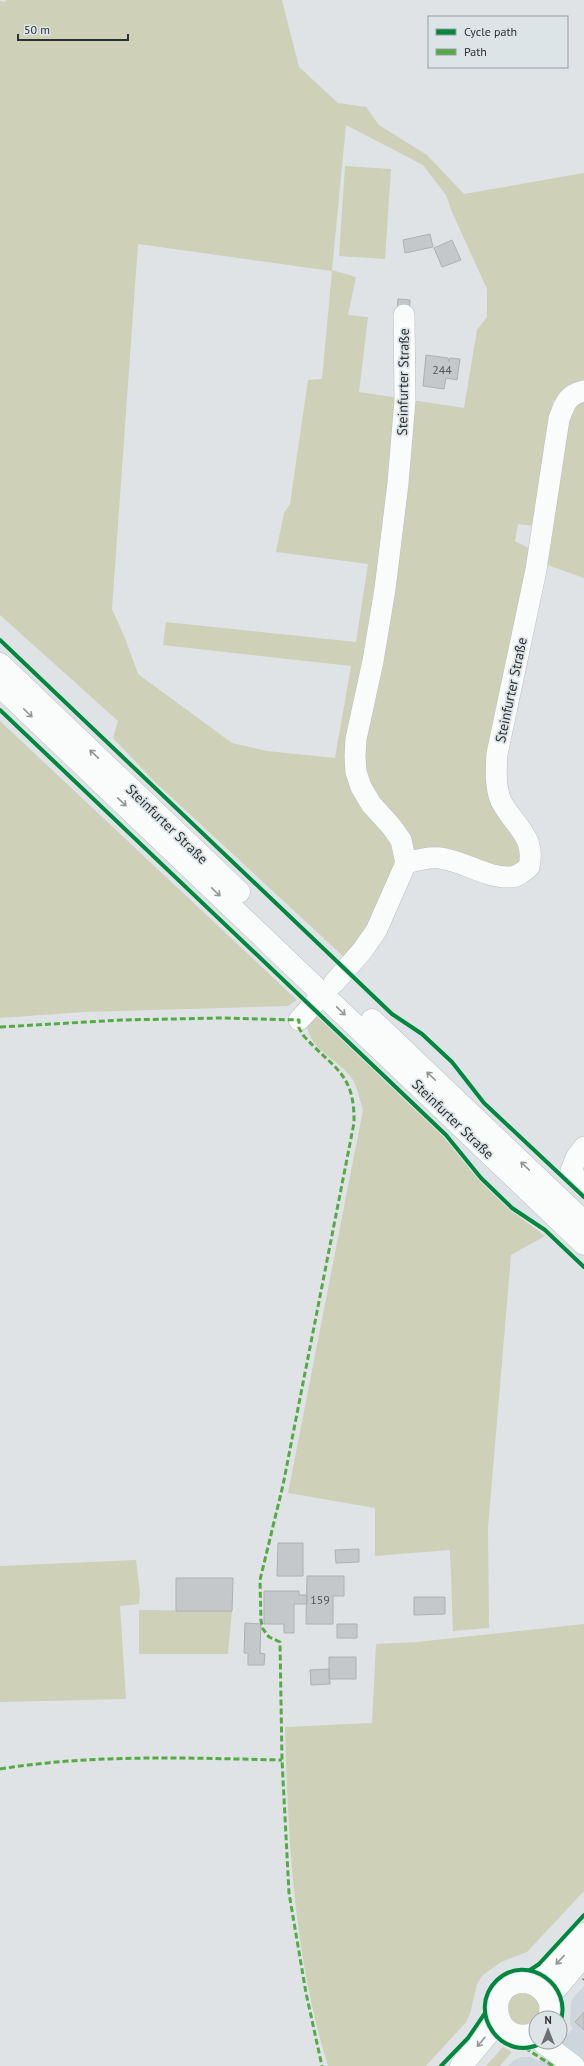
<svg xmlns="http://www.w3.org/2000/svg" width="584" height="2066" font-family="'PT Sans',sans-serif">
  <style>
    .built { fill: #cdd6dc }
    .green { fill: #ced0b7; fill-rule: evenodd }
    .building { fill: #c5c8ca; stroke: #aeb0b2 }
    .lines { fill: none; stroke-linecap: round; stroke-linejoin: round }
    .minor-casing { stroke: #bcbfc1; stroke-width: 22 }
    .major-casing { stroke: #bcbfc1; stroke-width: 23 }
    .minor { stroke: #fafbfb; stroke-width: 21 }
    .major { stroke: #fafbfb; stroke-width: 22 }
    .quiet { stroke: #54ab45; stroke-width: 3; stroke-dasharray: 6 3; stroke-linecap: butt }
    .cycleway-casing { stroke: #dde4e7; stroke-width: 6 }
    .cycleway { stroke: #00873e; stroke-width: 4 }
    .oneway { stroke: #949696 }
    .labels { text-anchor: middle; stroke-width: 3.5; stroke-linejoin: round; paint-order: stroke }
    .number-label { font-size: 12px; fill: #545758 }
    .street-label { font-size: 14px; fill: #2e3132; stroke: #dde4e7 }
  </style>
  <rect width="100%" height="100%" fill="#dfe3e5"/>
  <!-- built -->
  <path class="built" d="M 584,1986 L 584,2066 L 508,2066 L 514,2060 L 522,2057 L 530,2057 L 539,2061 L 573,2029 L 570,2023 L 571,2003 L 573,1998 Z"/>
  <!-- green -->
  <path class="green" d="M 6,0 L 282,0 L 299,67 L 338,103 L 366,107 L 379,125 L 427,155 L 464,194 L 584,173 L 584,383 L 553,401 L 535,526 L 518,524 L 515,541 L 532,550 L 492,775 L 525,864 L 512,873 L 419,852 L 408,847 L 396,852 L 393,872 L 364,935 L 345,958 L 156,783 L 113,738 L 118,721 L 0,615 L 0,1 L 5,2 ZM 346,125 L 423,165 L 446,195 L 452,212 L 487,289 L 487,317 L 477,330 L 464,408 L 359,392 L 368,317 L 348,315 L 356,277 L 332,270 ZM 138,244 L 332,271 L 322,379 L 308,380 L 290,504 L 284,513 L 276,552 L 368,564 L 356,642 L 166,622 L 163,645 L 351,666 L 335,758 L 267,751 L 232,743 L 138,674 L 125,638 L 112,609 Z
    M 345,166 L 391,169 L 385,259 L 339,256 Z
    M 584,395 L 584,578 L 542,563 L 569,405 Z
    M 0,721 L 297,1000 L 288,1006 L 84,1012 L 0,1018 Z
    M 315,1014 L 443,1136 L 478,1179 L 509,1209 L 545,1236 L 511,1255 L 488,1528 L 489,1628 L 453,1631 L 450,1550 L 375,1556 L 375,1508 L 288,1493 L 363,1110 C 360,1101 358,1089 353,1080 C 340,1059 305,1049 307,1021 Z
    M 136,1560 L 140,1593 L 139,1604 L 120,1606 L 126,1699 L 0,1702 L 0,1566 Z
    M 139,1610 L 232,1611 L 228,1654 L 139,1654 Z
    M 584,1624 L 584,1891 L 527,1952 L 501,1962 L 483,1975 L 477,1984 L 470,2014 L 466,2022 L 426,2066 L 328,2066 C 294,1956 288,1841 285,1727 L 372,1723 L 376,1644 L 417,1642 Z
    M507 2009a17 17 0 1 1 34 0a17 17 0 1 1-34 0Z
    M 503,2047 L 512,2052 L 500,2066 L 486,2066 Z"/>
  <!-- building -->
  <path class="building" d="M 430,234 L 433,247 L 405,253 L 403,240 Z
    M 452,240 L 461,260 L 442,267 L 434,248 Z
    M 398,299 L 410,300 L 409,314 L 397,312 Z
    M 426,355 L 448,358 L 449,362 L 450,358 L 460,359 L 457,380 L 446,378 L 444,389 L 423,386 Z
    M 278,1543 L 303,1543 L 303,1576 L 277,1576 Z
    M 359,1549 L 359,1562 L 336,1563 L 335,1550 Z
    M 307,1576 L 344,1576 L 344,1596 L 333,1596 L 333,1624 L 306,1624 Z
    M 176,1578 L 233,1578 L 232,1611 L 176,1611 Z
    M 264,1591 L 299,1591 L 299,1595 L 307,1595 L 307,1604 L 294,1604 L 294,1633 L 284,1633 L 284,1624 L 264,1624 Z
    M 414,1597 L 445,1597 L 445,1614 L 414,1615 Z
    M 245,1623 L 261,1624 L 260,1653 L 265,1654 L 264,1665 L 248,1665 L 248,1653 L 244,1653 Z
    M 337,1624 L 357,1624 L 357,1638 L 337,1638 Z
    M 329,1657 L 356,1657 L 356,1679 L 329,1679 Z
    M 329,1669 L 330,1684 L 311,1685 L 310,1670 Z
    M 584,2012 L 584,2030 L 575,2022 Z"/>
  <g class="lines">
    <!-- minor casing -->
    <g class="minor-casing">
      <path id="minor" d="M 406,863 C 417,860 428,857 440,858 C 464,861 486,878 510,877 C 517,877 523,872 529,867 C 536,836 514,826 501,801 C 495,787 496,769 497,754 L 536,570 L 559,419 C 565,403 567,395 584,391
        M 334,983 L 362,951 L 376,931 L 406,863 L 401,840 L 391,826 L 371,804 L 361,787 L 356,772 L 355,756 L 356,739 L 373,661 L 385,589 L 398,483 L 405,400 L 404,315
        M 299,1020 L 323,994
        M 584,1147 L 576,1158 L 571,1171 L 584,1188
        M 542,2042 L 574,2066"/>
    </g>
    <!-- major casing -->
    <g class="major-casing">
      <path id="major" d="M 0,664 L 239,892
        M 0,686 L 584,1244
        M 372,1020 L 584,1222
        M 535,1985 L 584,1934
        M 548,1998 L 584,1955
        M 536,2033 C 493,2050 482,1984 522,1982 C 530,1982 536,1984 542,1990 C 550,1997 552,2008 549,2018
        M 461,2066 L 491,2030 L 498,2017"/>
    </g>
    <!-- minor -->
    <use href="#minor" class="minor"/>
    <!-- major -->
    <use href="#major" class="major"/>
    <!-- quiet -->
    <path class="quiet" d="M 0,1027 L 122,1020 L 221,1018 L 299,1020 L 299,1028 L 303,1035 C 333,1069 355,1072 354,1123 L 283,1485 L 260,1580 L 261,1621 L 263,1629 L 269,1637 L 280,1642 L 282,1760 L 289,1893 L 306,1993 L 322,2066
      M 0,1769 C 93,1754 188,1758 282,1760
      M 583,1980 L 584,1979
      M 525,2048 L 553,2066"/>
    <!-- cycleway casing -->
    <g class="cycleway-casing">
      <path id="cycleway" d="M 0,640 L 392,1014 L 422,1034 L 452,1062 L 484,1103 L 584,1197
        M 0,710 L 446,1135 L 481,1178 L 512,1208 L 545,1230 L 584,1267
        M 530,1970 L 539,1964 L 584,1915
        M 543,2042 C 504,2066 464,2012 497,1980 C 527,1952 574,1986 560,2023
        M 441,2066 L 468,2038 L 485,2013"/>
    </g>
    <!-- cycleway -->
    <use href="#cycleway" class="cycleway"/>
  </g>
  <!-- one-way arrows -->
  <defs><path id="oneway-shaft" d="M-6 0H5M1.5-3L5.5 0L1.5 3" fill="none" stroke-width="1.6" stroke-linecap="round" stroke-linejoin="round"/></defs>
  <g class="oneway">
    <use href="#oneway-shaft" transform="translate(28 713) rotate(44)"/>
    <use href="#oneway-shaft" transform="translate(94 754) rotate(-136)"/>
    <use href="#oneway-shaft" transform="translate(122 802) rotate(44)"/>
    <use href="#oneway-shaft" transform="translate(216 892) rotate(44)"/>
    <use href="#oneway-shaft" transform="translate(341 1011) rotate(44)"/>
    <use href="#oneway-shaft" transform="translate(431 1076) rotate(-136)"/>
    <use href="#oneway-shaft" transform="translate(525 1166) rotate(-136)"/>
    <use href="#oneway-shaft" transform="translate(560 1960) rotate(133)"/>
    <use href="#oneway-shaft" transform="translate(481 2042) rotate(130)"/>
  </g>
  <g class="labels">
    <!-- number labels -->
    <g class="number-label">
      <text x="442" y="374">244</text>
      <text x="320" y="1604">159</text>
    </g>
    <!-- street labels -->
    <g class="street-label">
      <text transform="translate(403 382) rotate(-89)" y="5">Steinfurter Straße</text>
      <text transform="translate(511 690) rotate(-78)" y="5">Steinfurter Straße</text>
      <text transform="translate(167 824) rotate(44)" y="5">Steinfurter Straße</text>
      <text transform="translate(453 1119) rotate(44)" y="5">Steinfurter Straße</text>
    </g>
  </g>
  <!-- legend -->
  <rect x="428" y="16" width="140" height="52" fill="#dde4e7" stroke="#979c9f"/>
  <rect x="436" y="29" width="20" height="6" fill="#00873e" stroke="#979c9f"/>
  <text x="464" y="36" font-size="12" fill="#2e3132">Cycle path</text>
  <rect x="436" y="49" width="20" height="6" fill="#54ab45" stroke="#979c9f"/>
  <text x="464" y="56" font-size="12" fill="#2e3132">Path</text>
  <!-- north arrow -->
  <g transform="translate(548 2030)"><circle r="19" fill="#dde4e7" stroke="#979c9f"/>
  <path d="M0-3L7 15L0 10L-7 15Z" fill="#6c6f71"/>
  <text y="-6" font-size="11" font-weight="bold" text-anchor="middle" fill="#2e3132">N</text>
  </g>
  <!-- scale -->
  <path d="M18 34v6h110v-6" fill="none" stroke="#2e3132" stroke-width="2"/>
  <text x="24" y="34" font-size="12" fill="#2e3132" stroke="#dde4e7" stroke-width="3" paint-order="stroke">50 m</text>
</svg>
